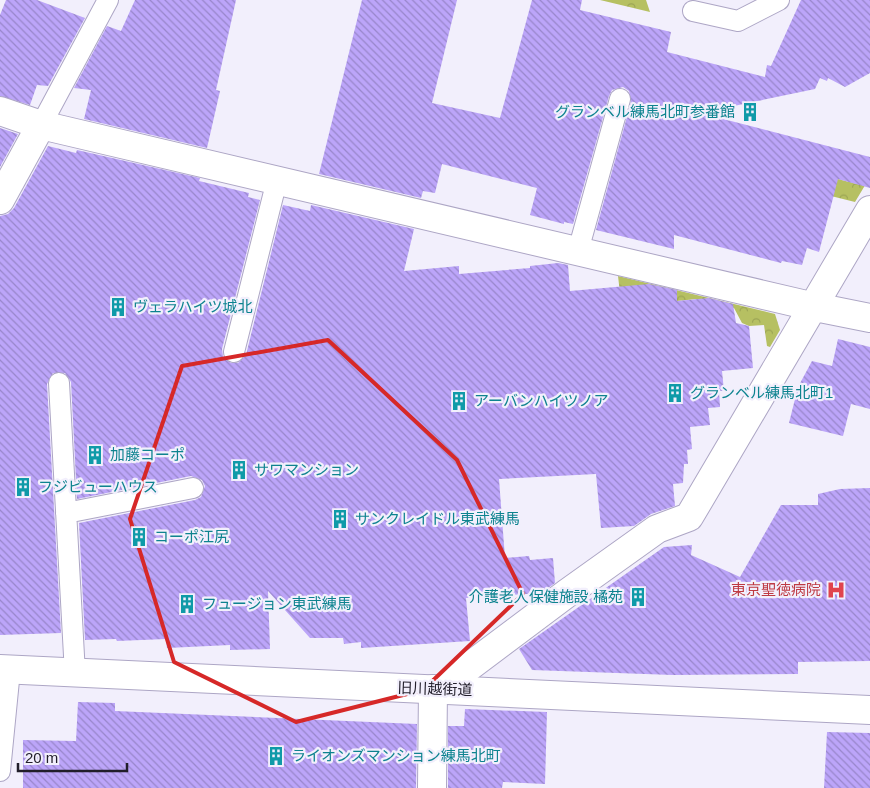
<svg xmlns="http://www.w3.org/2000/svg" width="870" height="788" font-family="Arial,'Noto Sans JP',sans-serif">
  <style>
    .forest { fill: url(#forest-crowns) }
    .building { fill: url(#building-back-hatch) }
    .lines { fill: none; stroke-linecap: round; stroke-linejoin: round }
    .service-casing { stroke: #ada6c5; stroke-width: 22 }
    .minor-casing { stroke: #ada6c5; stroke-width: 30 }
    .tertiary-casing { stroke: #ada6c5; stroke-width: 30 }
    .service { stroke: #fff; stroke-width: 20 }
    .minor { stroke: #fff; stroke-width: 28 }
    .tertiary { stroke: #fff; stroke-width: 28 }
    .marked { fill: none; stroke: #d62828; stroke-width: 4; stroke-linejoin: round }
    .labels { text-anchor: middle; stroke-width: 4.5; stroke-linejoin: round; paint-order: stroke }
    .culture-label { font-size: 15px; fill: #0d838f; stroke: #f2effc; text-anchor: start }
    .health-label { font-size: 15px; fill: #be3a42; stroke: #f2effc; text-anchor: end }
    .street-label { font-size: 15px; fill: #211e2a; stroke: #f2effc }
  </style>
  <defs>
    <pattern id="forest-crowns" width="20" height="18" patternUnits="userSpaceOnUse" patternTransform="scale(1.25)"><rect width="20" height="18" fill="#b6c062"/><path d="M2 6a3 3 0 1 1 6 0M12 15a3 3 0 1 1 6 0" fill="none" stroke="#9ca555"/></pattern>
    <pattern id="building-back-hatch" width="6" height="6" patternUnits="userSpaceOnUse" patternTransform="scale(1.25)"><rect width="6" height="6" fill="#bca5f9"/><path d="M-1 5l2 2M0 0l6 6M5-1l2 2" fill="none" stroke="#9886ca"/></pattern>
  </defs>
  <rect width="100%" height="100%" fill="#f2effc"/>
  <!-- forest -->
  <path class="forest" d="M 600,0 L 646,0 L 650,12 Z
    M 870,157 L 870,177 L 855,202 L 799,188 L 803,170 L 861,185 Z
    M 618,276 L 775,314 L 780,330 L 770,347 L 767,346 L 764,325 L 749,326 L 742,323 L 734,308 L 717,309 L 697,299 L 677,301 L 677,297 L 620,293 Z"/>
  <!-- building -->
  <path class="building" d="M 6,0 L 37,0 L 85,18 L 48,86 L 37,85 L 30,105 L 0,96 L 0,15 Z
    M 135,0 L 236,0 L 216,90 L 220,91 L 207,148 L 84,119 L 91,90 L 74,88 L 107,26 L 121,31 Z
    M 362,0 L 457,0 L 432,103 L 500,118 L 532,0 L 582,0 L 580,10 L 671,32 L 667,52 L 765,77 L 767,65 L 771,66 L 801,0 L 870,0 L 870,73 L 845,87 L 828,78 L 827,81 L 820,78 L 815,89 L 700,113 L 870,157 L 870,188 L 838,179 L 819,252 L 807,248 L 802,265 L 782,261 L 781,263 L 674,235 L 674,249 L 596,230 L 631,102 L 629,91 L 623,87 L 612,90 L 609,96 L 573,224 L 564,222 L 564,224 L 530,215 L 537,188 L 442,164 L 435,193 L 423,191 L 421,198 L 319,174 Z
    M 0,128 L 18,134 L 0,167 Z
    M 48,146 L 76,153 L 77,150 L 200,178 L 199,181 L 249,193 L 248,197 L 260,200 L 222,349 L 223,356 L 231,363 L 238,363 L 246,355 L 283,205 L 310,211 L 311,205 L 414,229 L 404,271 L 459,266 L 459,274 L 530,268 L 530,266 L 558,263 L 568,265 L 570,291 L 649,284 L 677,290 L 677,301 L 709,298 L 733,304 L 736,323 L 749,326 L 753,368 L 722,371 L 724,391 L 719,391 L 720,407 L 708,408 L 710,425 L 690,427 L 692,449 L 687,450 L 688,464 L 684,464 L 683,483 L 673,484 L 675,506 L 651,514 L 634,526 L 601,528 L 596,474 L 499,479 L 505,558 L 529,556 L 530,560 L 553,558 L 555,583 L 541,593 L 466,598 L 470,641 L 361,648 L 361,642 L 344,644 L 343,638 L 310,638 L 268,591 L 270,649 L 230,650 L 230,645 L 167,648 L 166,639 L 117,641 L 116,639 L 85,640 L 79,523 L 195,500 L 201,497 L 205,486 L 202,480 L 191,476 L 77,499 L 71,382 L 65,373 L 53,373 L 47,384 L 61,633 L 0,635 L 0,216 L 8,214 L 14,208 Z
    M 838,339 L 870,347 L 870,409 L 851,404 L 843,436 L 789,423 L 798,387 L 812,361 L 832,366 Z
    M 870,488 L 870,661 L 798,662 L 798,674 L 673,675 L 532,670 L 519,649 L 664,547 L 692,545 L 691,555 L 740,577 L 781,505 L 818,505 L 818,494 L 840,489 Z
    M 78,702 L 115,703 L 115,711 L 417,724 L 416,788 L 23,788 L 23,740 L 76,741 Z
    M 465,709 L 547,712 L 545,784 L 503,782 L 502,788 L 448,788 L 448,726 L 464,726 Z
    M 827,732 L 870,733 L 870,788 L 824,788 Z"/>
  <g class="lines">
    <!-- service casing -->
    <g class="service-casing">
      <path id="service" d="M 693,11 L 738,21 L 779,0
        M 41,125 L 108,0
        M 578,251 L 620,99
        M 234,352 L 277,180
        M 59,383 L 75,674
        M 66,513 L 193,488
        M 0,771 L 10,670"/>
    </g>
    <!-- minor casing -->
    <g class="minor-casing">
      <path id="minor" d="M 0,111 L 41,125 L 815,307 L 870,318
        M 0,200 L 41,125
        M 443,689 L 466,669 L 566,594 L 657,529 L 689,517 L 870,210
        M 432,788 L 433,689"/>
    </g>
    <!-- tertiary casing -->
    <g class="tertiary-casing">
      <path id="tertiary" d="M 0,669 L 870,710"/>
    </g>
    <!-- service -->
    <use href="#service" class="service"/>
    <!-- minor -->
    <use href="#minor" class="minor"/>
    <!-- tertiary -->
    <use href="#tertiary" class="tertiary"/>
  </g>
  <!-- marked area -->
  <path class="marked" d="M 328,340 L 457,460 L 523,594 L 423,690 L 296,722 L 174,662 L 130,519 L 182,366 Z"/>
  <!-- icons -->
  <defs>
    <g id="building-bare" transform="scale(1.5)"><path d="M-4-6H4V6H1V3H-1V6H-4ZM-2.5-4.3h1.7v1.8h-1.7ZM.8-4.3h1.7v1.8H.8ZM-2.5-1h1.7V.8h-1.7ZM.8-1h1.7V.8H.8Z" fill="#0f9aa8" stroke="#f2effc" stroke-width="2.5" paint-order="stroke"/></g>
    <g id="hospital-bare" transform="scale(1.5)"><path d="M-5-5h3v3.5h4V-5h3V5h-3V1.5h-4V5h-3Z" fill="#e0444e" stroke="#f2effc" stroke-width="2.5" paint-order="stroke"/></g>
  </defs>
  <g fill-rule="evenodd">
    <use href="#building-bare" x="750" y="112"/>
    <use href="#building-bare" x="118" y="307"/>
    <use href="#building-bare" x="675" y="393"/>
    <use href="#building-bare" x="459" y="401"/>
    <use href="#building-bare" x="95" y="455"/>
    <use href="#building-bare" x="239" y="470"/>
    <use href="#building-bare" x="23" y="487"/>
    <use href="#building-bare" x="340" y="519"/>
    <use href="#building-bare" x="139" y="537"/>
    <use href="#hospital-bare" x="836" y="590"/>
    <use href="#building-bare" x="638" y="597"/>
    <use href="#building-bare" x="187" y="604"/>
    <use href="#building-bare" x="276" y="756"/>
  </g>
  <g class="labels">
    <!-- culture labels -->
    <g class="culture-label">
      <text x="735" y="117" text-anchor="end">グランベル練馬北町参番館</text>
      <text x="133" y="312">ヴェラハイツ城北</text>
      <text x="690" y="398">グランベル練馬北町1</text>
      <text x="474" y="406">アーバンハイツノア</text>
      <text x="110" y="460">加藤コーポ</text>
      <text x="254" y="475">サワマンション</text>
      <text x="38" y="492">フジビューハウス</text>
      <text x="355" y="524">サンクレイドル東武練馬</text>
      <text x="154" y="542">コーポ江尻</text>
      <text x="623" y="602" text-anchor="end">介護老人保健施設 橘苑</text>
      <text x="202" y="609">フュージョン東武練馬</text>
      <text x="291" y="761">ライオンズマンション練馬北町</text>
    </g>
    <!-- health labels -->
    <g class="health-label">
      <text x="821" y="595">東京聖徳病院</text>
    </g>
    <!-- street labels -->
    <g class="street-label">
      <text transform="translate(435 689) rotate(2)" y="5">旧川越街道</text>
    </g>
  </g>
  <!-- scale -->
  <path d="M18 763v8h109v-8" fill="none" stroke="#211e2a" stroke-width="2.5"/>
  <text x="25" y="763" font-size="15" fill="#211e2a" stroke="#f2effc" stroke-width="4" paint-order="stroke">20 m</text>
</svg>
